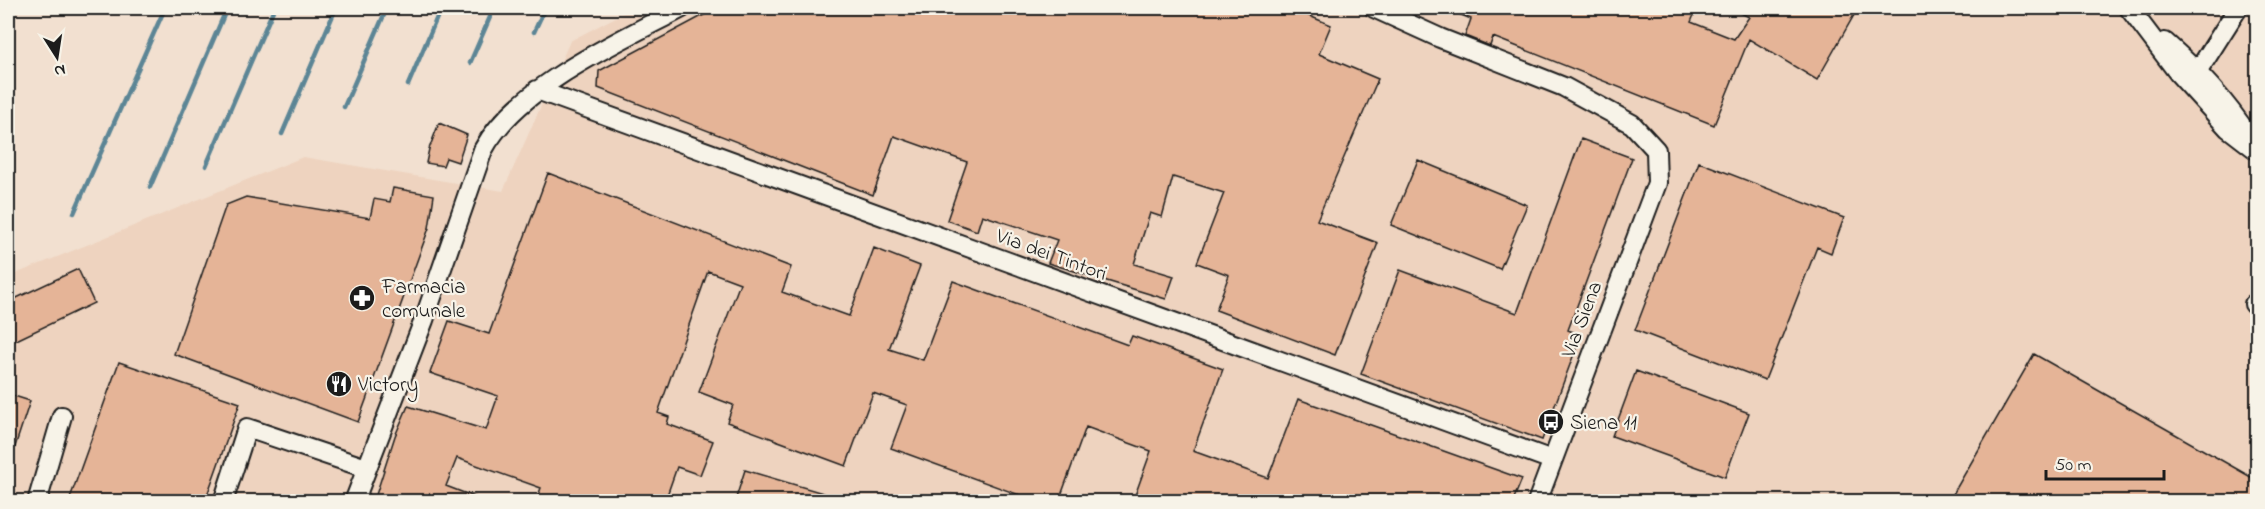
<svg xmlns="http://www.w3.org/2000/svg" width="2265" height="509" font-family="'Indie Flower',sans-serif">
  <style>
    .built { fill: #eed3bf }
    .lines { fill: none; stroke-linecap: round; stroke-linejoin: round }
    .stream { stroke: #5b8595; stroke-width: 4.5 }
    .building { fill: #e5b497; stroke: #1c1c1c; stroke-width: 1.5 }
    .minor-casing { stroke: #1c1c1c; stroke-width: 22 }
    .minor { stroke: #f7f3e8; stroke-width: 18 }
    .labels { text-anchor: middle; stroke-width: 4.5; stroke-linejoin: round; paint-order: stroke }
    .street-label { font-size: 21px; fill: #1c1c1c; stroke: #f7f3e8 }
    .poi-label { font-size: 21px; fill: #1c1c1c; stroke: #f7f3e8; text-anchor: start }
  </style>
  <rect width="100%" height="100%" fill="#f2e0d0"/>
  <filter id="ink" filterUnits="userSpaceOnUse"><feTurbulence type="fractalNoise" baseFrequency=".0167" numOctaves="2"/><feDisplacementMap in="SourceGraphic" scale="12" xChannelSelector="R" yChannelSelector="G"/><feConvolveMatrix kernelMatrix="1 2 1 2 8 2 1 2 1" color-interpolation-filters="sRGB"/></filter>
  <g filter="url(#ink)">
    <!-- built -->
    <path class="built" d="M 633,8 L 2257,8 L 2257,501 L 8,502 L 8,277 L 303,157 L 503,191 L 570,41 Z"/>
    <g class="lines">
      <!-- stream -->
      <path class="stream" d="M 534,32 L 545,8
        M 470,63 L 494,8
        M 408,85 L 441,8
        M 344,107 L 387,8
        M 282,134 L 336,8
        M 206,166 L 274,8
        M 150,187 L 227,8
        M 74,213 L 165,8"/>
    </g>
    <!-- building -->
    <path class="building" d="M 717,8 L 1290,8 L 1331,25 L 1319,54 L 1378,79 L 1317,220 L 1378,243 L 1335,355 L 1216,310 L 1229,275 L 1197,263 L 1224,193 L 1173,177 L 1162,217 L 1150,213 L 1134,264 L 1174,276 L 1166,299 L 1048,263 L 1057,240 L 982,215 L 977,231 L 947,220 L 967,162 L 894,136 L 873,195 L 598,88 L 599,71 Z
      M 1444,8 L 1697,8 L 1691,22 L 1734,39 L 1749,17 L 1731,8 L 1858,8 L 1817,80 L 1749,39 L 1714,125 L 1493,37 L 1490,46 L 1465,36 L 1471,19 Z
      M 439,123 L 467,135 L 458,162 L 446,158 L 443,166 L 426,163 L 429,149 Z
      M 1581,139 L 1632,158 L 1568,330 L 1581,335 L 1542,440 L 1361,374 L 1400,270 L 1517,313 Z
      M 1418,160 L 1527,205 L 1500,269 L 1391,225 Z
      M 1699,162 L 1844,218 L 1831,253 L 1817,247 L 1765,380 L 1635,330 Z
      M 548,173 L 791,267 L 782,292 L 849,316 L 874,248 L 920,266 L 889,349 L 923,360 L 953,281 L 1128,345 L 1132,336 L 1223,369 L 1193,451 L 1268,478 L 1298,399 L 1522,479 L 1513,501 L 1133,501 L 1151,451 L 1086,427 L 1059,501 L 1036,501 L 891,448 L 907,405 L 873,393 L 846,466 L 727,422 L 733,405 L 699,392 L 740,283 L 708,271 L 658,413 L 669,417 L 667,424 L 713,441 L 700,475 L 677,467 L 665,501 L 536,501 L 541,488 L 457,458 L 446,486 L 485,501 L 374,501 L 395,436 L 408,406 L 486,430 L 498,396 L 430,373 L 449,321 L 489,334 Z
      M 393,188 L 434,195 L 429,228 L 358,422 L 174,354 L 226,205 L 246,197 L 370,218 L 374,199 L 390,202 Z
      M 78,269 L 94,303 L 8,344 L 8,302 Z
      M 2034,354 L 2258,481 L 2258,501 L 1949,501 Z
      M 119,362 L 240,403 L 205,501 L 69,501 Z
      M 1636,371 L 1749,413 L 1725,477 L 1612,436 Z
      M 8,394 L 30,401 L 10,462 L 8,462 Z
      M 745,470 L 840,498 L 839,501 L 735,501 Z"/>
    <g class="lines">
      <!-- minor casing -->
      <g class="minor-casing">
        <path id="minor" d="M 1374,8 L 1440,38 L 1564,87 L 1632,124 L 1656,150 L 1657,183 L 1537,502
          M 2129,8 L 2179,74 L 2228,128 L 2258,151
          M 2165,42 C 2199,72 2225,100 2250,138
          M 2198,71 L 2238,8
          M 537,90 L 1552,460
          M 2254,304 L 2258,301
          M 37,502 L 62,416
          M 223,502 L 247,428 L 366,468
          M 354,502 L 424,320 L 483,150 C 517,86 620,41 682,8"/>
      </g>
      <!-- minor -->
      <use href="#minor" class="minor"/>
    </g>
  </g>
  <!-- icons -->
  <defs>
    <g id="pharmacy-disc" transform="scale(1.35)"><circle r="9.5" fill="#1c1c1c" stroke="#f7f3e8"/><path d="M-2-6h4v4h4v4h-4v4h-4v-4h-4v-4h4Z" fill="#fff"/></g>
    <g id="restaurant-disc" transform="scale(1.35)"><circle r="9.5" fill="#1c1c1c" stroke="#f7f3e8"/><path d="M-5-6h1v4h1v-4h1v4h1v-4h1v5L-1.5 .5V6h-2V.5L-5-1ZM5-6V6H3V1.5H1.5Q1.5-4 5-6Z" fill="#fff"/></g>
    <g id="bus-disc" transform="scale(1.35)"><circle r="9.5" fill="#1c1c1c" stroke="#f7f3e8"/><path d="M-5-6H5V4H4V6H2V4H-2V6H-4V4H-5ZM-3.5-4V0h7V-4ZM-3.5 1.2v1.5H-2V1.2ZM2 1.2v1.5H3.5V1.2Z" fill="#fff"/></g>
  </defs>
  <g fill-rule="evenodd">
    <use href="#pharmacy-disc" x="362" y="298"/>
    <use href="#restaurant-disc" x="339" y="384"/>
    <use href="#bus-disc" x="1551" y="422"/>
  </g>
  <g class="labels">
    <!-- street labels -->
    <g class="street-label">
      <text transform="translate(1052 254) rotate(20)" y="7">Via dei Tintori</text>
      <text transform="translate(1581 319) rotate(-69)" y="7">Via Siena</text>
    </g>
    <!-- poi labels -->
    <g class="poi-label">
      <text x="382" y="293">Farmacia<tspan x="382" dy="24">comunale</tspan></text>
      <text x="358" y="391">Victory</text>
      <text x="1570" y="429">Siena 11</text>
    </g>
  </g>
  <!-- margin -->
  <rect width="2265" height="509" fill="none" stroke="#f7f3e8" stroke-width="30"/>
  <rect x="15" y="15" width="2235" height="479" fill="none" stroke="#1c1c1c" stroke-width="2" filter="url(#ink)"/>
  <!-- north arrow -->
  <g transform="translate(57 57) rotate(168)" stroke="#f7f3e8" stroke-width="4.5" paint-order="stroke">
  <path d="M0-4.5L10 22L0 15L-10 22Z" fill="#1c1c1c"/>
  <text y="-9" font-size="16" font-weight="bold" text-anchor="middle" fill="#1c1c1c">N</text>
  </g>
  <!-- scale -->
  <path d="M2046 470v9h118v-9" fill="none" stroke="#1c1c1c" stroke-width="3"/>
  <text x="2055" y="470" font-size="18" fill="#1c1c1c" stroke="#f7f3e8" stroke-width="4.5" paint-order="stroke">50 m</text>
</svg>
